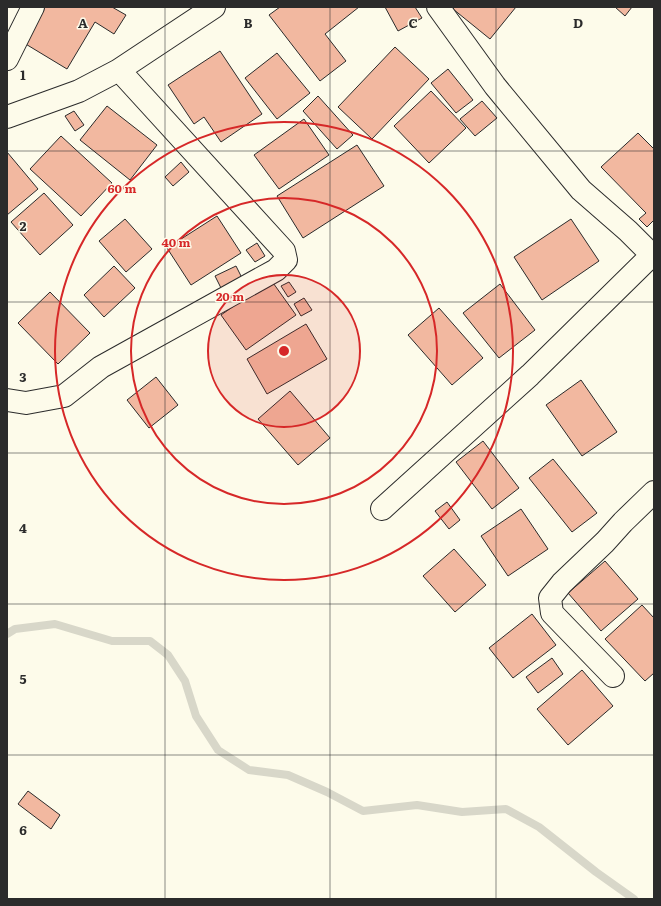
<svg xmlns="http://www.w3.org/2000/svg" width="661" height="906" font-family="Literata,serif">
  <style>
    .lines { fill: none; stroke-linecap: round; stroke-linejoin: round }
    .stream { stroke: #d8d7c9; stroke-width: 8 }
    .building { fill: #f2b8a0; stroke: #2b2b2b }
    .minor-casing { stroke: #2b2b2b; stroke-width: 24 }
    .minor { stroke: #fdfbea; stroke-width: 22 }
    .grid { fill: none; stroke: #2b2b2b; stroke-width: 1; stroke-opacity: 0.55 }
    .ring { fill: none; stroke: #d62828; stroke-width: 2 }
    .grid-label { font-size: 13px; text-anchor: middle; font-weight: bold; fill: #2b2b2b; stroke: #fdfbea; stroke-width: 3; stroke-linejoin: round; paint-order: stroke }
    .centre { fill: #d62828; stroke: #fdfbea; stroke-width: 2 }
    .ring-label { font-size: 12px; text-anchor: middle; font-weight: bold; fill: #d62828; stroke: #fdfbea; stroke-width: 3; stroke-linejoin: round; paint-order: stroke }
  </style>
  <rect width="100%" height="100%" fill="#fdfbea"/>
  <g class="lines">
    <!-- stream -->
    <path class="stream" d="M 7,634 L 15,629 L 55,624 L 112,641 L 150,641 L 168,655 L 185,681 L 196,716 L 218,750 L 249,770 L 288,775 L 327,792 L 363,811 L 417,805 L 462,812 L 506,809 L 539,827 L 596,872 L 634,899"/>
  </g>
  <!-- building -->
  <path class="building" d="M 45,7 L 112,7 L 126,15 L 114,34 L 95,22 L 67,69 L 24,43 Z
    M 280,7 L 359,7 L 325,34 L 346,61 L 320,81 L 269,15 Z
    M 385,7 L 415,7 L 422,18 L 398,31 Z
    M 454,7 L 516,7 L 490,39 L 453,9 Z
    M 615,7 L 632,7 L 625,16 Z
    M 395,47 L 429,79 L 372,139 L 338,107 Z
    M 220,51 L 262,114 L 221,142 L 204,117 L 194,124 L 168,85 Z
    M 277,53 L 310,93 L 277,119 L 245,78 Z
    M 448,69 L 473,100 L 456,113 L 431,83 Z
    M 431,91 L 466,128 L 429,163 L 394,126 Z
    M 318,96 L 353,135 L 337,149 L 303,111 Z
    M 482,101 L 497,118 L 475,136 L 460,119 Z
    M 107,106 L 157,145 L 130,180 L 80,140 Z
    M 74,111 L 84,125 L 75,131 L 65,116 Z
    M 304,119 L 329,155 L 279,189 L 254,155 Z
    M 638,133 L 654,149 L 654,220 L 647,227 L 639,219 L 646,213 L 601,167 Z
    M 61,136 L 112,183 L 81,216 L 30,169 Z
    M 357,145 L 384,186 L 303,238 L 277,196 Z
    M 7,152 L 38,189 L 7,215 Z
    M 181,162 L 189,172 L 173,186 L 165,177 Z
    M 44,193 L 73,225 L 40,255 L 11,222 Z
    M 217,216 L 241,253 L 191,285 L 167,248 Z
    M 125,219 L 152,249 L 126,272 L 99,241 Z
    M 571,219 L 599,261 L 542,300 L 514,257 Z
    M 257,243 L 265,256 L 255,262 L 246,250 Z
    M 114,266 L 135,288 L 104,317 L 84,295 Z
    M 236,266 L 242,278 L 221,288 L 215,276 Z
    M 271,280 L 296,315 L 246,350 L 221,315 Z
    M 289,282 L 296,292 L 288,297 L 281,286 Z
    M 500,284 L 535,330 L 499,358 L 463,313 Z
    M 50,292 L 90,333 L 58,364 L 18,323 Z
    M 304,298 L 312,310 L 301,316 L 294,304 Z
    M 439,308 L 483,358 L 452,385 L 408,335 Z
    M 306,324 L 327,359 L 267,394 L 247,359 Z
    M 156,377 L 178,405 L 149,428 L 127,400 Z
    M 581,380 L 617,432 L 582,456 L 546,405 Z
    M 290,391 L 330,438 L 298,465 L 258,419 Z
    M 483,441 L 519,488 L 492,509 L 456,462 Z
    M 553,459 L 597,513 L 572,532 L 529,478 Z
    M 447,502 L 460,520 L 449,529 L 435,511 Z
    M 521,509 L 548,549 L 508,576 L 481,536 Z
    M 454,549 L 486,585 L 455,612 L 423,576 Z
    M 605,561 L 638,599 L 601,631 L 568,593 Z
    M 642,605 L 654,618 L 654,673 L 645,681 L 605,639 Z
    M 532,614 L 556,645 L 513,678 L 489,648 Z
    M 552,658 L 563,674 L 538,693 L 526,677 Z
    M 582,670 L 613,706 L 568,745 L 537,709 Z
    M 28,791 L 60,815 L 51,829 L 18,804 Z"/>
  <g class="lines">
    <!-- minor casing -->
    <g class="minor-casing">
      <path id="minor" d="M 438,7 L 495,86 L 581,190 L 628,231 L 652,255
        M 7,59 L 33,7
        M 7,117 L 79,91 L 119,70 L 214,7
        M 7,400 L 26,403 L 64,396 L 101,367 L 276,270 L 286,260 L 284,251 L 119,70
        M 382,509 L 530,375 L 654,253
        M 613,676 L 552,613 L 550,598 L 562,583 L 605,542 L 623,522 L 654,492"/>
    </g>
    <!-- minor -->
    <use href="#minor" class="minor"/>
  </g>
  <!-- grid -->
  <path class="grid" d="M 165,7 L 165,899M 330,7 L 330,899M 496,7 L 496,899M 7,151 L 654,151M 7,302 L 654,302M 7,453 L 654,453M 7,604 L 654,604M 7,755 L 654,755"/>
  <!-- distance rings -->
  <circle cx="284" cy="351" r="76" fill="#d62828" fill-opacity=".12"/>
  <g class="ring">
    <circle cx="284" cy="351" r="76"/>
    <circle cx="284" cy="351" r="153"/>
    <circle cx="284" cy="351" r="229"/>
  </g>
  <g class="grid-label">
    <text x="83" y="28">A</text>
    <text x="248" y="28">B</text>
    <text x="413" y="28">C</text>
    <text x="578" y="28">D</text>
    <text x="23" y="80">1</text>
    <text x="23" y="231">2</text>
    <text x="23" y="382">3</text>
    <text x="23" y="533">4</text>
    <text x="23" y="684">5</text>
    <text x="23" y="835">6</text>
  </g>
  <circle cx="284" cy="351" r="6" class="centre"/>
  <g class="ring-label">
    <text x="122" y="193">60 m</text>
    <text x="176" y="247">40 m</text>
    <text x="230" y="301">20 m</text>
  </g>
  <!-- border -->
  <rect width="661" height="906" fill="none" stroke="#2b2b2b" stroke-width="16"/>
</svg>
